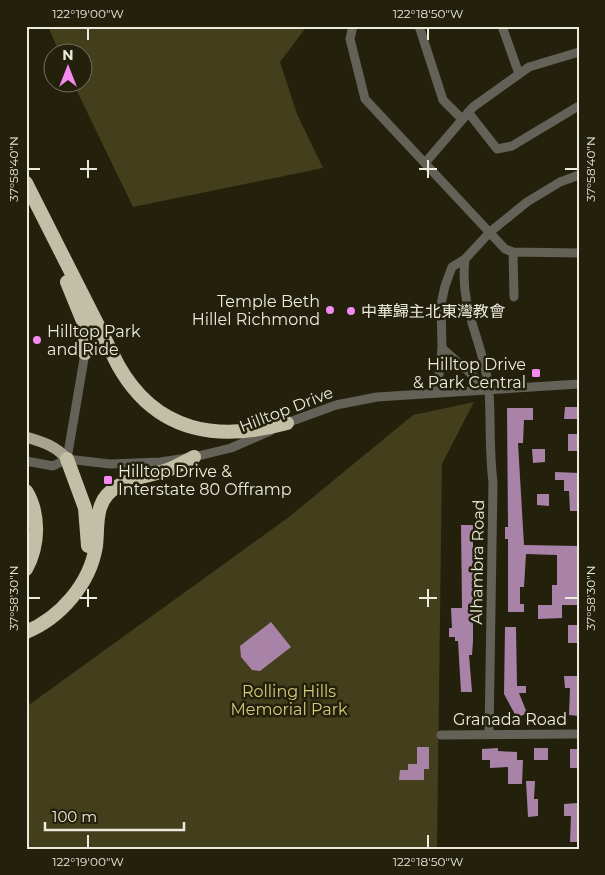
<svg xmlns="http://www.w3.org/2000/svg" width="605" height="875" font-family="Montserrat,'Noto Sans SC',sans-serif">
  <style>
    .green { fill: #433e1b }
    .building { fill: #a983a7 }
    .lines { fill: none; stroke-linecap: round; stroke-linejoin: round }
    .minor { stroke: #636158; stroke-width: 9 }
    .major { stroke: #a7a490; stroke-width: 11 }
    .highway { stroke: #c3bfa6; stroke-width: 14 }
    .ticks { fill: none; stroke: #eceadd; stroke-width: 2 }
    .poi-dot { fill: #f489f0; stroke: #23200c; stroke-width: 2 }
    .labels { text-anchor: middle; stroke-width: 5; stroke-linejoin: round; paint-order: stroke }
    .poi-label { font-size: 16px; fill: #eceadd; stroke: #23200c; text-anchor: start }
    .street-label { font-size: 16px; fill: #eceadd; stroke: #23200c }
    .park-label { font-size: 16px; fill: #d6ca7d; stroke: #23200c }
    .neatline { fill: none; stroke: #eceadd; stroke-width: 2 }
    .ticks-label { font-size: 12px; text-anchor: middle; fill: #eceadd }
  </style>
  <rect width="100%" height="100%" fill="#23200c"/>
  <!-- green -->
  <path class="green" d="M 48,26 L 307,26 L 280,62 L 297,114 L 323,168 L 133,207 L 73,83 L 82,82 L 82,52 L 59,52 Z
    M 474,402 L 442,464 L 437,849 L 26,849 L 26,707 L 289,517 L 413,415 Z"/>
  <!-- building -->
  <path class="building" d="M 565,407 L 579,407 L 579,419 L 564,419 Z
    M 507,408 L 533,408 L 533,420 L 524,420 L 523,443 L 518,443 L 524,545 L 579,546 L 579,605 L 562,605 L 562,618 L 538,619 L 538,605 L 552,605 L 552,585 L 557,585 L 557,555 L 526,554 L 524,587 L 520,587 L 520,604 L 524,604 L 524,612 L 508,612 L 508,539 L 505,539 L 505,527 L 508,527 Z
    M 568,434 L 579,434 L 579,451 L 568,451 Z
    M 532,449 L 545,449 L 545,462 L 533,463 Z
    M 555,472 L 579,473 L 579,511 L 570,511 L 569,491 L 564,491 L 564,480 L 555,480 Z
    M 537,494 L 549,494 L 549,506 L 537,505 Z
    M 461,525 L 473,525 L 473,641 L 472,655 L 469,655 L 472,692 L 461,692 L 458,641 L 455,641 L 455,637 L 449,637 L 449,628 L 452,628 L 451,608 L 462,608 Z
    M 271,622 L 291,647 L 260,671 L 252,670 L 241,657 L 240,646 Z
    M 568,625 L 579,625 L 579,643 L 568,643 Z
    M 505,627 L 516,627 L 517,686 L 526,686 L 526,693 L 519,693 L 527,713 L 517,718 L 504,694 Z
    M 564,676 L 579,676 L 579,716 L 569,715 L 570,688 L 565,688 Z
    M 417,747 L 429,747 L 429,769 L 424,769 L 424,780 L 399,780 L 400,770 L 408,770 L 408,764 L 417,764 Z
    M 498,748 L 498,751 L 517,752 L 517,760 L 523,760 L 522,784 L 508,784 L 508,767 L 490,768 L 490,760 L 482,760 L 482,749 Z
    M 534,748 L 548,748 L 548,760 L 534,760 Z
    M 570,749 L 579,749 L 579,768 L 570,768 Z
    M 526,781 L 535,781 L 534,799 L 538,799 L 538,816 L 528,817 Z
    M 578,803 L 579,842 L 570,842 L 571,816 L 564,816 L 564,804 Z"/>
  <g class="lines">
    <!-- minor -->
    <path class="minor" d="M 353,26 L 350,39 L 365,99 L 505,249 L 513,252 L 579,253
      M 419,26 L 443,100 L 462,119
      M 502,26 L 519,74
      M 468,112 L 497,149 L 512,146 L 577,107
      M 425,163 L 473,107 L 529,67 L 579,52
      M 513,252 L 514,297
      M 465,259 C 459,312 484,341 489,390 C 491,421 489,451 493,482 L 489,734
      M 442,348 L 489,390
      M 437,392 L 442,348 L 441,304 L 445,286 L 452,267 L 465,259 L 490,232 L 527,202 L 560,182 L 579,175
      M 284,424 L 336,405 L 377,397 L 579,384
      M 67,459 L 85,353
      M 26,461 L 53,466 L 67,459 L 110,464 L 160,462 L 194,457 L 231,448 L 270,431
      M 441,735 L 579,734"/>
    <!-- major -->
    <path class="major" d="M 26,437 C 43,442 56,446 67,459"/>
    <!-- highway -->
    <path class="highway" d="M 26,183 L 118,365 C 156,433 218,442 287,423
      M 67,282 L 85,326 L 85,353
      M 67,459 L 85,508 L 88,546
      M 26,491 C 40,514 39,546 26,569
      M 26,632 C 60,618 90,584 96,546 C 98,529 95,509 107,495 C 123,477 150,477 170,469 C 178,466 186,461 194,457"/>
  </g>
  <!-- ticks -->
  <path class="ticks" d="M 88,28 L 88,40M 428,28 L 428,40M 88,160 L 88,178M 428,160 L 428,178M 28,169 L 40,169M 80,169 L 97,169M 419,169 L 437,169M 565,169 L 578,169M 88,589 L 88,607M 428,589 L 428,607M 28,598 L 40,598M 80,598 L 97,598M 419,598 L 437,598M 565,598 L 578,598M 88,835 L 88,848M 428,835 L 428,848"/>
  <!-- markers -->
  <g class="poi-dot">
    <circle cx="330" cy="310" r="5"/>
    <circle cx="351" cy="311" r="5"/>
    <circle cx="37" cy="340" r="5"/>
    <rect x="531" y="368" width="10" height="10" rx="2.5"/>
    <rect x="103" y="475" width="10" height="10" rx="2.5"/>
  </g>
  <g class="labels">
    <!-- poi labels -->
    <g class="poi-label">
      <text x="320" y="307" text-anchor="end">Temple Beth<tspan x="320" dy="18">Hillel Richmond</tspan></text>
      <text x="361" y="317">中華歸主北東灣教會</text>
      <text x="47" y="337">Hilltop Park<tspan x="47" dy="18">and Ride</tspan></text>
      <text x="526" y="370" text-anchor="end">Hilltop Drive<tspan x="526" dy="18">&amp; Park Central</tspan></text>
      <text x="118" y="477">Hilltop Drive &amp;<tspan x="118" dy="18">Interstate 80 Offramp</tspan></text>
    </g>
    <!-- street labels -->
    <g class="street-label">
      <text transform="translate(286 409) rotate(-21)" y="6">Hilltop Drive</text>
      <text transform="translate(477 562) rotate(-89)" y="6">Alhambra Road</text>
      <text x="510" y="725">Granada Road</text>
    </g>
    <!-- park labels -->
    <g class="park-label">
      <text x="289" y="697">Rolling Hills<tspan x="289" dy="18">Memorial Park</tspan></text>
    </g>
  </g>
  <!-- border -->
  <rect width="605" height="875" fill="none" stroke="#23200c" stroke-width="55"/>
  <!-- north arrow -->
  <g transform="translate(68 68)"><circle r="24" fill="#23200c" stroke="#737160"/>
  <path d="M0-4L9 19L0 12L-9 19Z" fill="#f489f0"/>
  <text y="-8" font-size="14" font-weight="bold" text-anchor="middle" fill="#eceadd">N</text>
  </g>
  <!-- scale -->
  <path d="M45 822v8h139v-8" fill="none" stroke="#eceadd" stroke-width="2.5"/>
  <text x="52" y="822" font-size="15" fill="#eceadd" stroke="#23200c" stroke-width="4" paint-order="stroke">100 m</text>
  <rect x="28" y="28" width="550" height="820" class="neatline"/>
  <g class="ticks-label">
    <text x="88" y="18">122°19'00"W</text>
    <text x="428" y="18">122°18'50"W</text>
    <text transform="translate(14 169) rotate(-90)" y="4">37°58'40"N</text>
    <text transform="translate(591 169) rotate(-90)" y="4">37°58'40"N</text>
    <text transform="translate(14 598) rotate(-90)" y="4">37°58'30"N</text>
    <text transform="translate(591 598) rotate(-90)" y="4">37°58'30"N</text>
    <text x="88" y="866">122°19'00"W</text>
    <text x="428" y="866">122°18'50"W</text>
  </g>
</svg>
